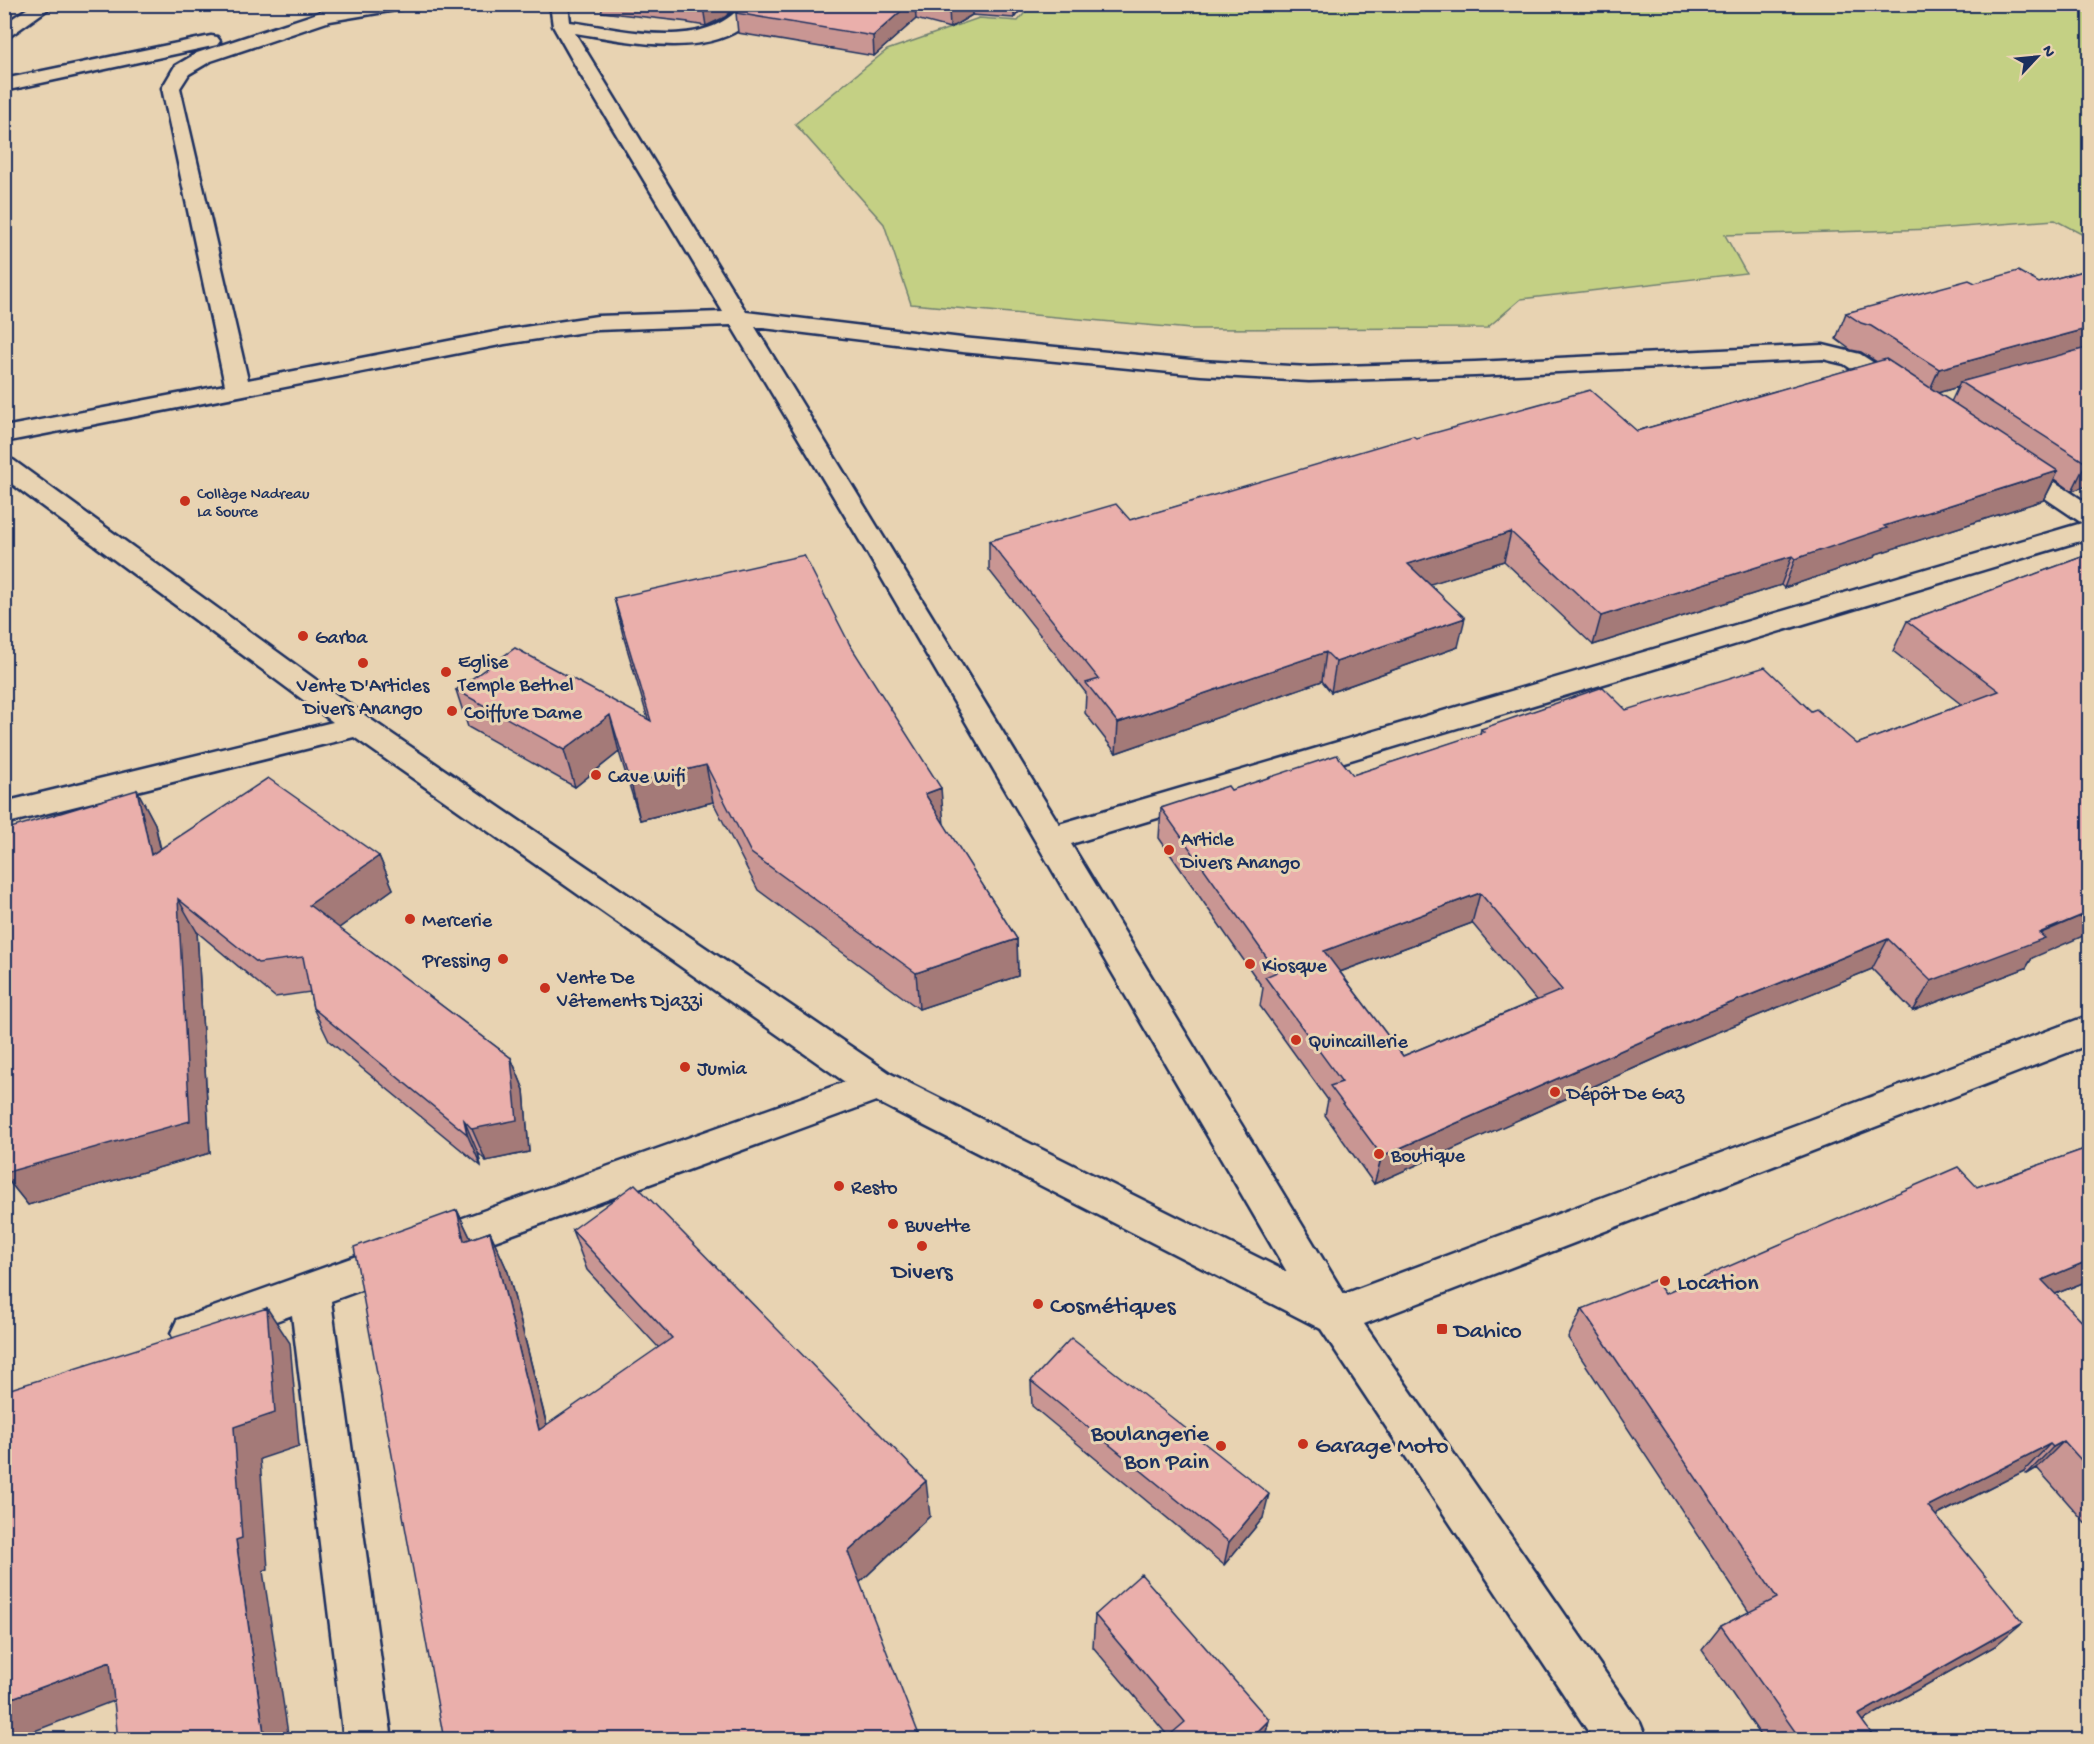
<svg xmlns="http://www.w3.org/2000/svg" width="2094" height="1744" font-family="'Gochi Hand',sans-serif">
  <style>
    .green { fill: #c4d084; stroke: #708071; stroke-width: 1.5 }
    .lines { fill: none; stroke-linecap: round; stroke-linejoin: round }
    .minor-casing { stroke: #1b2f5e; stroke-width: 5 }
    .minor { fill: #e8d3b2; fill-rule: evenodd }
    .wall { fill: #c99693; stroke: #1b2f5e; stroke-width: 1.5; fill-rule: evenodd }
    .shaded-wall { fill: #a47a78; stroke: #1b2f5e; stroke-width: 1.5 }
    .building { fill: #eaafab; stroke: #1b2f5e; stroke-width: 1.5; fill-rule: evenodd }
    .poi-dot { fill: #c8321e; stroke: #e8d3b2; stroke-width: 2 }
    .labels { text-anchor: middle; stroke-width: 6; stroke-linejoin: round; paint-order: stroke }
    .far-poi-label { font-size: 16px; fill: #1b2f5e; stroke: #e8d3b2; text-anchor: start }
    .poi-label { font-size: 20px; fill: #1b2f5e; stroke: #e8d3b2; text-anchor: start }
    .near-poi-label { font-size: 24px; fill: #1b2f5e; stroke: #e8d3b2; text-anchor: start }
  </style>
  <rect width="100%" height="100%" fill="#e8d3b2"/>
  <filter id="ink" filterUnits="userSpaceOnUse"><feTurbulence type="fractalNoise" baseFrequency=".0167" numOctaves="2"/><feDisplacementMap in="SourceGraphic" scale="12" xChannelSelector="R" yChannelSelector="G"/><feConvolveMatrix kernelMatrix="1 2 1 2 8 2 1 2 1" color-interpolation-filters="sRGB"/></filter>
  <g filter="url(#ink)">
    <!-- green -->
    <path class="green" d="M 1032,4 L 2089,5 L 2089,238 L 2055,220 L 1936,229 L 1725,235 L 1746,273 L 1521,299 L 1487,328 L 1191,329 L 911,304 L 884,224 L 795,124 L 887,50 L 979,18 L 1018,21 Z"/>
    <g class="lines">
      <!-- minor casing -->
      <g class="minor-casing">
        <path id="minor" d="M 34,4 L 55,4 L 10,36 L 4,37 L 4,24 Z
          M 329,4 L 348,4 L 346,8 L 367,4 L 410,4 L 402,9 L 330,21 L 211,61 L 189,74 L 180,88 L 248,380 L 505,330 L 597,316 L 723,312 L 579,72 L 553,26 L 550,4 L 568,4 L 570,22 C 624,29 703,53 743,4 L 761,4 C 755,13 748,23 740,29 C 696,58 623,40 575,33 L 746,312 L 962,338 L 1201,361 L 1309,367 L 1475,362 L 1823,345 L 1860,354 L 1910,386 L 1913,391 L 1910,396 L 1901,398 L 1892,396 L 1844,364 L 1823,359 L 1475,376 L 1309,381 L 1201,375 L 962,352 L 755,327 L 1059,824 L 2082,523 L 2002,469 L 1998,464 L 2002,459 L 2011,456 L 2020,459 L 2090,505 L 2090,538 L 1071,844 L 1344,1294 L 2090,1015 L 2090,1044 L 1364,1324 L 1640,1723 L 1647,1740 L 1594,1740 L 1321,1329 L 876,1101 L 331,1301 L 392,1740 L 344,1740 L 292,1315 L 192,1352 L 177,1346 L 171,1333 L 177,1320 L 845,1082 L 354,737 L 4,824 L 4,802 L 333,722 L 4,478 L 4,457 L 13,460 L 370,719 L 891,1074 L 1287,1272 L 866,551 L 731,325 L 597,330 L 505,344 L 4,442 L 4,427 L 225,385 L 162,88 L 175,66 L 197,53 L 309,16 L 320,12 Z
          M 211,36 L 217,37 L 220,41 L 217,45 L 4,91 L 4,79 Z"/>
      </g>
      <!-- minor -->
      <use href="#minor" class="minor"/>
    </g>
    <!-- wall -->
    <path class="wall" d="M 601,4 L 739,4 L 725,17 L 706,26 L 688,23 L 688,22 L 602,12 Z
      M 744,4 L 1025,4 L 1014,18 L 972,15 L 950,28 L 916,19 L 874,56 L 738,33 L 736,13 Z
      M 2090,269 L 2090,485 L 2072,491 L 2055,479 L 2044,500 L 1876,554 L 1875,557 L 1784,588 L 1781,585 L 1593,645 L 1504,561 L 1429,584 L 1458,647 L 1331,692 L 1322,681 L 1116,753 L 1085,713 L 1086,693 L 989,570 L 989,541 L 1130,520 L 1416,438 L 1637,431 L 1877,362 L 1861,352 L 1851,350 L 1836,339 L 1846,313 L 1975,283 L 2039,283 ZM 1958,387 L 1951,402 L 1937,393 Z
      M 2090,554 L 2032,958 L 2026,968 L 1913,1011 L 1872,969 L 1693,1042 L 1374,1184 L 1325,1115 L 1328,1100 L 1260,1006 L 1263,988 L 1159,838 L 1161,808 L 1231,790 L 1353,775 L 1480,734 L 1481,729 L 1626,710 L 1811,711 L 1857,744 L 1962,705 L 1893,651 L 1907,621 ZM 1472,923 L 1536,1000 L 1403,1056 L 1340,972 Z
      M 614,598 L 850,645 L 943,823 L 1017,939 L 1018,976 L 919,1009 L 758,890 L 713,802 L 640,820 L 619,752 L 575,787 L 468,727 L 456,690 L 648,719 L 623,635 Z
      M 137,790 L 155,824 L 161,849 L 379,856 L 393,889 L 339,928 L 511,1058 L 524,1090 L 529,1152 L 486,1161 L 478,1153 L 481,1166 L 329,1041 L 313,1008 L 310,992 L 275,997 L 197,932 L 210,1153 L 28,1205 L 4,1175 L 5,1103 Z
      M 2090,1147 L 2090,1280 L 2055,1294 L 2090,1330 L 2090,1528 L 2037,1468 L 2027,1474 L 2024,1471 L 1936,1516 L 1995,1646 L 1862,1721 L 1876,1740 L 1764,1740 L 1702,1650 L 1721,1626 L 1749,1612 L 1568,1338 L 1582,1309 L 1665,1294 L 1977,1187 Z
      M 457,1210 L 471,1239 L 490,1232 L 508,1272 L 547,1425 L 659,1348 L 587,1270 L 572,1230 L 930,1516 L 860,1582 L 444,1740 Z
      M 1031,1381 L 1263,1518 L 1224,1565 L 1032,1406 Z
      M 1095,1615 L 1269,1720 L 1264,1740 L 1164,1740 L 1168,1736 L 1093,1647 Z"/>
    <!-- shaded-wall -->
    <path class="shaded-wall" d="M 708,4 L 739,4 L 725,17 L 706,26 L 703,7 Z
      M 909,4 L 915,4 L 916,19 L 874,56 L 873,36 Z
      M 956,4 L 972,4 L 972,15 L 950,28 L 949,8 Z
      M 1014,4 L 1025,4 L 1014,18 Z
      M 2090,328 L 2090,351 L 1960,382 L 1958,387 L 1927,396 L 1939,369 Z
      M 2090,462 L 2090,485 L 2072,491 L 2086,463 Z
      M 2058,471 L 2044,500 L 1876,554 L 1875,557 L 1784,588 L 1795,559 L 1884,526 Z
      M 1511,532 L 1504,561 L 1402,593 L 1408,564 Z
      M 1792,556 L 1781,585 L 1593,645 L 1601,616 Z
      M 1465,618 L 1458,647 L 1331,692 L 1336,662 Z
      M 1326,652 L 1322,681 L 1116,753 L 1118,723 Z
      M 610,715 L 619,752 L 575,787 L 564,750 Z
      M 706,765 L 713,802 L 640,820 L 631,783 Z
      M 941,788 L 944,825 L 925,794 Z
      M 137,790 L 155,824 L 169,889 L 151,855 Z
      M 379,856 L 393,889 L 325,938 L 309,905 Z
      M 1480,893 L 1472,923 L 1318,980 L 1324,951 Z
      M 178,899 L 197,932 L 210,1153 L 28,1205 L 4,1175 L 4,1173 Z
      M 2090,912 L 2090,933 L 2032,958 L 2026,968 L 1913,1011 L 1931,981 Z
      M 1017,939 L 1018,976 L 919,1009 L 916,973 Z
      M 1888,939 L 1872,969 L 1693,1042 L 1374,1184 L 1382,1156 L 1706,1013 Z
      M 511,1058 L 524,1090 L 529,1152 L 486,1161 L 472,1129 Z
      M 7,1062 L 31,1095 L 4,1103 L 4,1063 Z
      M 464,1120 L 478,1153 L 481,1166 L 467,1134 Z
      M 457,1210 L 476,1250 L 464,1241 Z
      M 490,1232 L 508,1272 L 557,1466 L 539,1430 Z
      M 2090,1260 L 2090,1280 L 2018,1309 L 2042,1280 Z
      M 267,1308 L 290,1343 L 299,1446 L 260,1459 L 268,1569 L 263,1571 L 289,1740 L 265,1740 L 236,1540 L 234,1427 Z
      M 2064,1441 L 2037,1468 L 2027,1474 L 2053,1447 Z
      M 2050,1444 L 2024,1471 L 1904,1532 L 1928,1506 Z
      M 926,1481 L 930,1516 L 856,1586 L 848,1552 Z
      M 1269,1494 L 1263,1518 L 1224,1565 L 1229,1542 Z
      M 2023,1622 L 1995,1646 L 1834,1737 L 1858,1715 Z
      M 110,1662 L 142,1690 L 11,1740 L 4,1740 L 4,1701 Z
      M 1269,1720 L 1264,1740 L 1249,1740 Z"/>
    <!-- building -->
    <path class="building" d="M 689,4 L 708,4 L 703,7 Z
      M 744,4 L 909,4 L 873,36 L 736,13 Z
      M 935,4 L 956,4 L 949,8 Z
      M 2090,269 L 2090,328 L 1939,369 L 1871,326 L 1861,323 L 1846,313 L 1969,280 L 1975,283 L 2018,271 L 2039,283 Z
      M 2090,347 L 2090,462 L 2086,463 L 1960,382 Z
      M 1886,359 L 2058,471 L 1884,526 L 1887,528 L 1795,559 L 1792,556 L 1601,616 L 1511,532 L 1408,564 L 1465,618 L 1336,662 L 1326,652 L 1118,723 L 1086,683 L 1099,679 L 989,541 L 1116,504 L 1130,520 L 1413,436 L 1416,438 L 1590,390 L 1637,431 Z
      M 2090,554 L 2090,912 L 2039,933 L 2045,938 L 1931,981 L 1888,939 L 1706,1013 L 1382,1156 L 1330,1086 L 1342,1082 L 1265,977 L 1277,972 L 1161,808 L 1228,786 L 1231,790 L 1337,755 L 1353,775 L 1484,732 L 1481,729 L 1603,687 L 1626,710 L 1765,667 L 1811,711 L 1816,709 L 1857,744 L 1999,691 L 1907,621 ZM 1480,893 L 1562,990 L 1403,1056 L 1324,951 Z
      M 804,555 L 850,645 L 941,788 L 925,794 L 1017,939 L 916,973 L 751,853 L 706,765 L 631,783 L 610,715 L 564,750 L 456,690 L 515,648 L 651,721 L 614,598 Z
      M 268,778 L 379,856 L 309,905 L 511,1058 L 517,1120 L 472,1129 L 464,1120 L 467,1134 L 313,1008 L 303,957 L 258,963 L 178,899 L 190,1121 L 4,1173 L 4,1131 L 7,1062 L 4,1063 L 4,830 L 137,790 L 151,855 Z
      M 2090,1147 L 2090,1260 L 2042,1280 L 2090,1330 L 2090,1470 L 2064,1441 L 2053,1447 L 2050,1444 L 1928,1506 L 2023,1622 L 1858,1715 L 1876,1740 L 1801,1740 L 1721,1626 L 1777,1598 L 1582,1309 L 1655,1280 L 1665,1294 L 1958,1167 L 1977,1187 Z
      M 635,1184 L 926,1481 L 848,1552 L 921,1740 L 444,1740 L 354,1247 L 457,1210 L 464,1241 L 490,1232 L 539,1430 L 672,1338 L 572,1230 Z
      M 267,1308 L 275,1413 L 234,1427 L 242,1538 L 236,1540 L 265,1740 L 118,1740 L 110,1662 L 4,1701 L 4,1391 Z
      M 1071,1338 L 1269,1494 L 1229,1542 L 1031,1381 Z
      M 1141,1574 L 1269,1720 L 1249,1740 L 1164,1740 L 1185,1722 L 1095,1615 Z"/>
  </g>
  <!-- markers -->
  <g class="poi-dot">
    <circle cx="185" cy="501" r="6"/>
    <circle cx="303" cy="636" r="6"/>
    <circle cx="363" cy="663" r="6"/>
    <circle cx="446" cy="672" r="6"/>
    <circle cx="452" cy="711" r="6"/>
    <circle cx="596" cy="775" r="6"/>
    <circle cx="1169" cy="850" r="6"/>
    <circle cx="410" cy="919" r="6"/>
    <circle cx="503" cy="959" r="6"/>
    <circle cx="1250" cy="964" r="6"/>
    <circle cx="545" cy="988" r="6"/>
    <circle cx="1296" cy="1040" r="6"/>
    <circle cx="685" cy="1067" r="6"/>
    <circle cx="1555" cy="1092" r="6"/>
    <circle cx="1379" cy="1154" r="6"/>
    <circle cx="839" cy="1186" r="6"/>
    <circle cx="893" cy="1224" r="6"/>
    <circle cx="922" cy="1246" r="6"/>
    <circle cx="1665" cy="1281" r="6"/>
    <circle cx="1038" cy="1304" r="6"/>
    <rect x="1436" y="1323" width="12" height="12" rx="3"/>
    <circle cx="1303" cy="1444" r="6"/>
    <circle cx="1221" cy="1446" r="6"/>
  </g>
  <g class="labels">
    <!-- far-poi labels -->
    <g class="far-poi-label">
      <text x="197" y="498">Collège Nadreau<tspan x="197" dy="18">La Source</tspan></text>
    </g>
    <!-- poi labels -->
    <g class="poi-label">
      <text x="315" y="643">Garba</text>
      <text x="458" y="667">Eglise<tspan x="458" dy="23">Temple Bethel</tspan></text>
      <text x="363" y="691" text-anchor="middle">Vente D'Articles<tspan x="363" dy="23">Divers Anango</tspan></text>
      <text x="464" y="718">Coiffure Dame</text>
      <text x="608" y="782">Cave Wifi</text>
      <text x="1181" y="845">Article<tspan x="1181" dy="23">Divers Anango</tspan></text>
      <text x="422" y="926">Mercerie</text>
      <text x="491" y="966" text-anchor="end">Pressing</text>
      <text x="1262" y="971">Kiosque</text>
      <text x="557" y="983">Vente De<tspan x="557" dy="23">Vêtements Djazzi</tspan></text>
      <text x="1308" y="1047">Quincaillerie</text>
      <text x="697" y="1074">Jumia</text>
      <text x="1567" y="1099">Dépôt De Gaz</text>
      <text x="1391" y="1161">Boutique</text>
      <text x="851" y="1193">Resto</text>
      <text x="905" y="1231">Buvette</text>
    </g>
    <!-- near-poi labels -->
    <g class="near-poi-label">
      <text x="922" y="1278" text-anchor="middle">Divers</text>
      <text x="1677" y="1289">Location</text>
      <text x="1050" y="1312">Cosmétiques</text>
      <text x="1454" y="1337">Dahico</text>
      <text x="1209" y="1440" text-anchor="end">Boulangerie<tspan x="1209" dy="28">Bon Pain</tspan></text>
      <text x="1315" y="1452">Garage Moto</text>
    </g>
  </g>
  <!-- margin -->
  <rect width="2094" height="1744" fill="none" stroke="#e8d3b2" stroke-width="24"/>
  <rect x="12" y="12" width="2070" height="1720" fill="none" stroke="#1b2f5e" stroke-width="2" filter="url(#ink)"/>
  <!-- north arrow -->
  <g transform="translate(2037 57) rotate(64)" stroke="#e8d3b2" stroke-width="4.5" paint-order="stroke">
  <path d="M0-4.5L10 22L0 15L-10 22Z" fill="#1b2f5e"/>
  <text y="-9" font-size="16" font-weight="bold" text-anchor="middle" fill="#1b2f5e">N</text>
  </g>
</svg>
